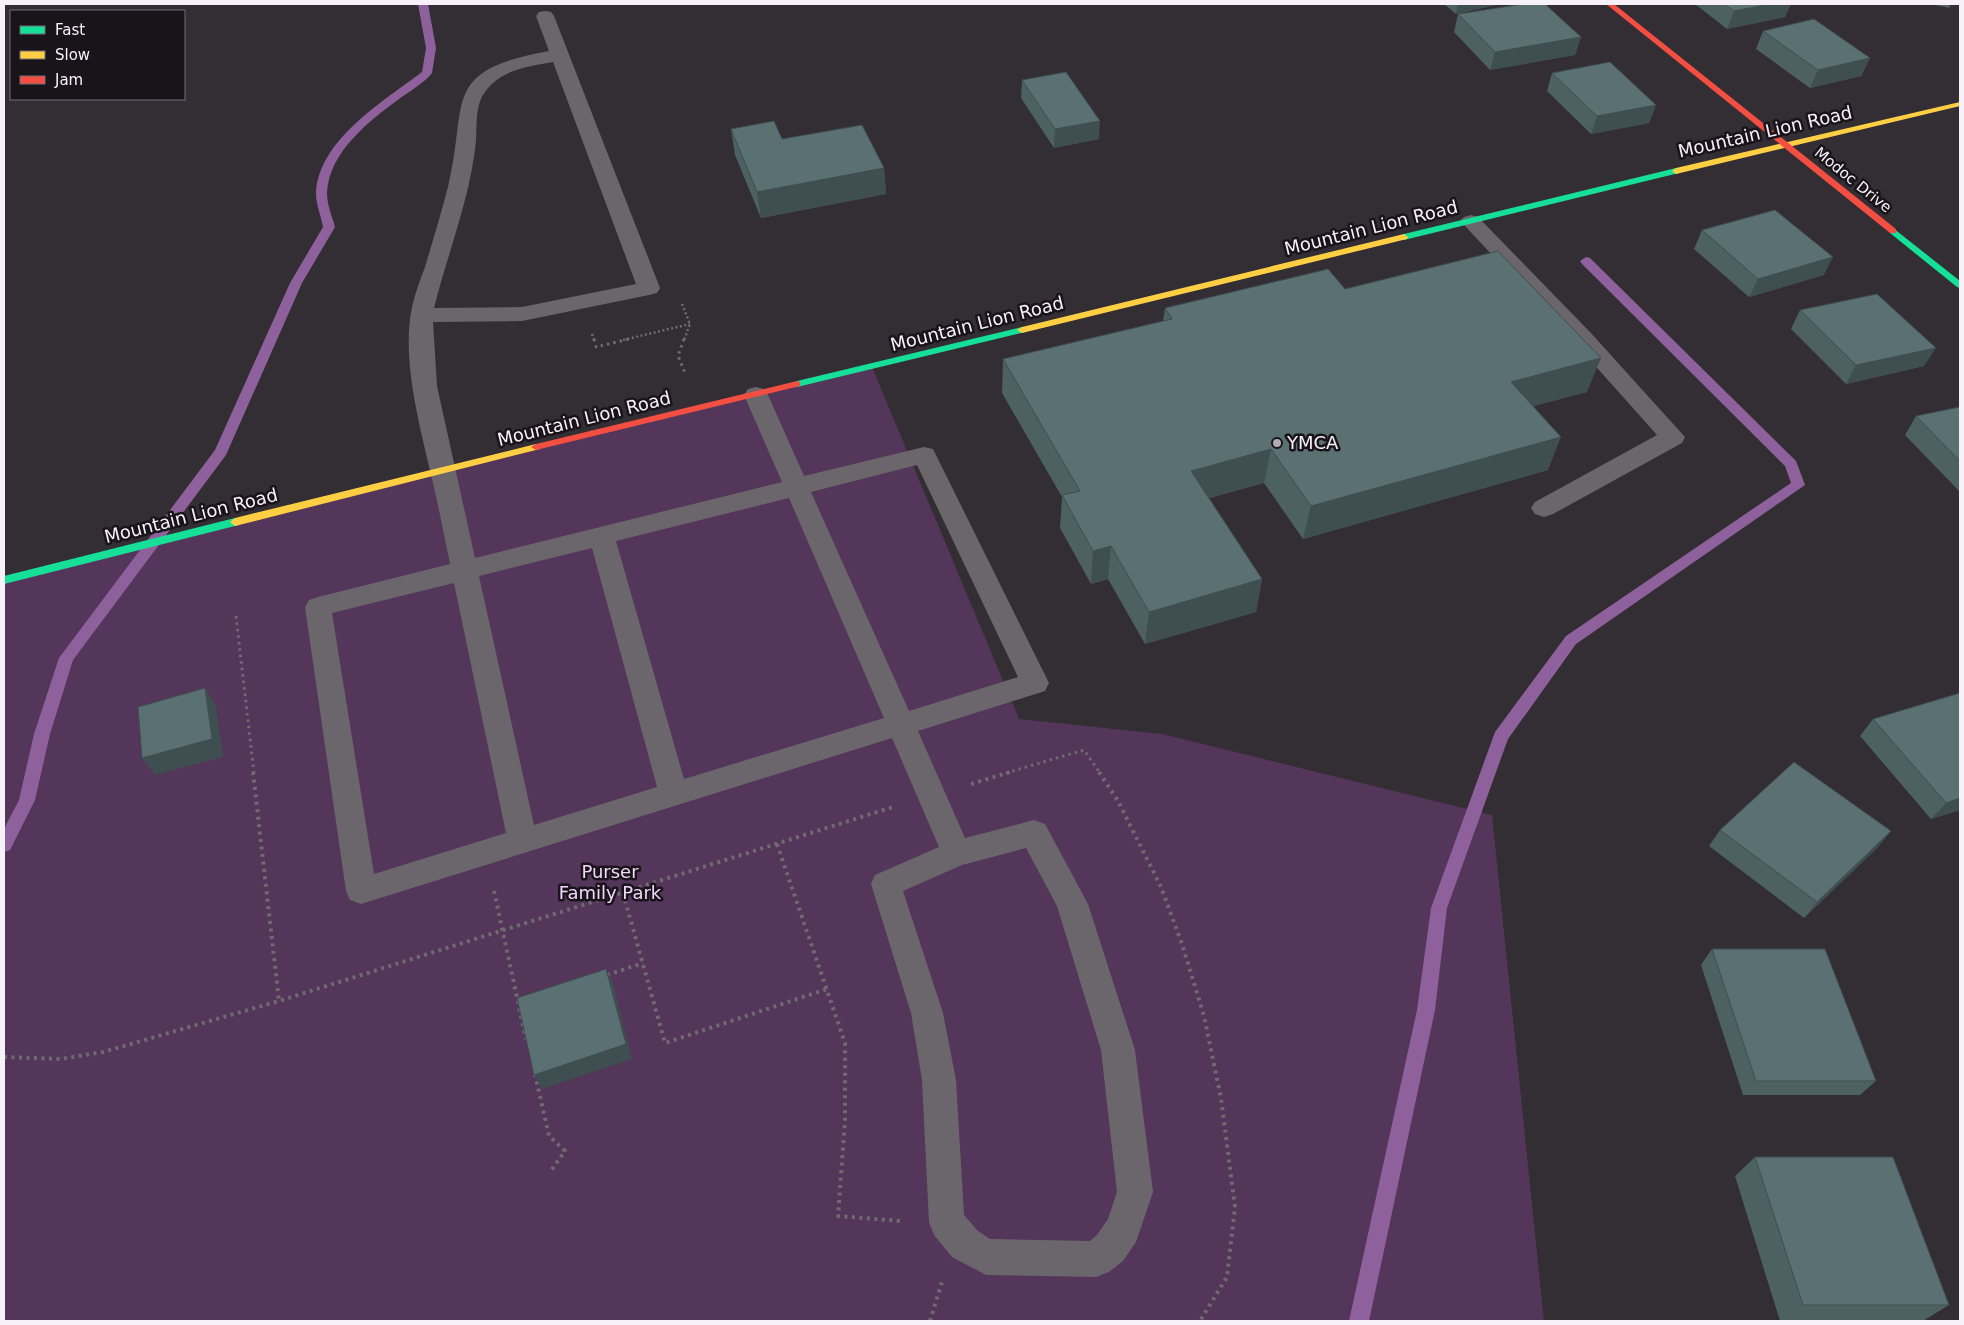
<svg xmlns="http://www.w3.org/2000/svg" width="1964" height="1325" font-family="'DejaVu Sans',sans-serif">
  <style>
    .green { fill: #53365a }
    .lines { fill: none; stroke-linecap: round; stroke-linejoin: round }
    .stream { fill: #8f619c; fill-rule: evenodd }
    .path-far2 { stroke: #6f6b70; stroke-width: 2.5; stroke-dasharray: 2 2.5; stroke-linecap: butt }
    .path-far1 { stroke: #6f6b70; stroke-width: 3; stroke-dasharray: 2.5 4; stroke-linecap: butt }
    .path { stroke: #6f6b70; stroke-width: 4; stroke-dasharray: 3 4.5; stroke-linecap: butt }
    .lane { fill: #6a666b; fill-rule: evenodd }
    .fast { fill: #16e098; fill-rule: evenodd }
    .slow { fill: #ffcf43; fill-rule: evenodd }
    .jam { fill: #f24e42; fill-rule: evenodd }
    .wall { fill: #4d6062 }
    .shaded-wall { fill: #3f4e50 }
    .building { fill: #5a7072; stroke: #3f4e50 }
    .poi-dot { fill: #b3acb5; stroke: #19141a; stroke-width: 2 }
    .labels { text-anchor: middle; stroke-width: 5; stroke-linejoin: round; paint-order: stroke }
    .far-street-label { font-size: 15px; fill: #f8f1fa; stroke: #19141a }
    .street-label { font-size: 18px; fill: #f8f1fa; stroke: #19141a }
    .poi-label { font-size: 18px; fill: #f8f1fa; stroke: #19141a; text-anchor: start }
    .park-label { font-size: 18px; fill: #f3d7fb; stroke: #19141a }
  </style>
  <rect width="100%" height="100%" fill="#332d34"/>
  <!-- green -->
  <path class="green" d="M 872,367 L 1019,719 L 1162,734 L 1492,815 L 1544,1321 L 4,1321 L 4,576 Z"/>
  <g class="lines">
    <!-- stream -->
    <path class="stream" d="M 418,4 L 428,4 L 436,48 L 432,73 C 424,83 410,91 399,99 C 369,121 329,152 327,193 C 327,205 332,216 335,227 L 302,283 L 226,455 L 73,660 L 50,734 L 35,800 L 10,850 L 4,852 L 4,829 L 19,800 L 34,734 L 59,658 L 215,450 L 290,283 L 323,227 C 321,216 316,205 316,193 C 319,139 384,101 422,72 L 426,48 Z
      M 1586,257 L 1590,258 L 1796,461 L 1805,485 L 1576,644 L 1508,739 L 1447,908 L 1435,1010 L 1369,1321 L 1349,1321 L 1417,1010 L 1431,908 L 1495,732 L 1566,636 L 1791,483 L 1785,466 L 1582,264 L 1580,261 Z"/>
    <!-- path-far2 -->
    <path class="path-far2" d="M 682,304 L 690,324 L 684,340
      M 592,334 L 594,340
      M 623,340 L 690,324"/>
    <!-- path-far1 -->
    <path class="path-far1" d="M 594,339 L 596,347 L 629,339
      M 684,339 L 678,356 L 686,375
      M 236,616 L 254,773
      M 1006,773 L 1084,750 L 1100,773"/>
    <!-- path -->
    <path class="path" d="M 253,772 L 279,1001
      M 1099,772 L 1118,801 L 1161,887 L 1182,944 L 1204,1016 L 1221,1098 L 1235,1207 L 1227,1277 L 1200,1321
      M 971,784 L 1010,772
      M 777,844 L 845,1043 L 845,1121 L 838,1216 L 901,1221
      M 494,891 L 526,1039
      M 623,893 L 665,1043 L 827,989
      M 607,975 L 643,963
      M 4,1057 L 60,1059 L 103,1052 L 279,1001 L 893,807
      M 535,1074 L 549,1136 L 565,1151 L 550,1172
      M 930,1321 L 942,1282"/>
    <!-- lane -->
    <path class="lane" d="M 545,11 L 551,12 L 554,16 L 660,288 L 657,293 L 649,295 L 522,321 L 433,322 L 437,386 L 475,558 L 782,482 L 744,395 L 748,389 L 756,387 L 764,389 L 768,395 L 804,476 L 924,447 L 933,449 L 1049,683 L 1045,691 L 918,731 L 965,838 L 1034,820 L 1045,824 L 1088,904 L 1135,1050 L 1153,1192 L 1136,1242 L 1123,1261 L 1109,1272 L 1096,1277 L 986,1275 L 952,1257 L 934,1235 L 929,1222 L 922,1080 L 911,1013 L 871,884 L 875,875 L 939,847 L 892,738 L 361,904 L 350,900 L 346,891 L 305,607 L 309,600 L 318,597 L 450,564 C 444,536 439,507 432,479 C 420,427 401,360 412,307 C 415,293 420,280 425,267 C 433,240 441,214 448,187 C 469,101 439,71 549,51 L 536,16 L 539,12 ZM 553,62 L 636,284 L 522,307 L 434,308 C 448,252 470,199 476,141 C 477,125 475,105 485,92 C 500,70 529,66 553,62 ZM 917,465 L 1018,677 L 909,711 L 811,492 ZM 789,498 L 884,718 L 684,779 L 616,541 ZM 592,548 L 657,787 L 534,825 L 479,576 ZM 454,583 L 506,833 L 374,874 L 332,613 ZM 1026,848 L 1057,906 L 1101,1050 L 1117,1192 L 1108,1219 L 1097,1235 L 1090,1241 L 990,1239 L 978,1231 L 964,1215 L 956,1080 L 943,1013 L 903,891 L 962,865 Z
      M 1471,215 L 1478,217 L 1590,332 L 1685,437 L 1682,443 L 1553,514 L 1544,517 L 1535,514 L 1531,508 L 1535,502 L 1657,435 L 1574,342 L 1464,225 L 1460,221 L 1464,217 Z"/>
    <!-- fast -->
    <path class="fast" d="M 1676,168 L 1679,169 L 1679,173 L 1404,240 L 1400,237 L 1404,234 Z
      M 1893,228 L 1960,281 L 1960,288 L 1957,287 L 1890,233 L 1889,231 Z
      M 1022,327 L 1025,328 L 1025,332 L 797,387 L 792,384 L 797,381 Z
      M 235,518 L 239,519 L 240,522 L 239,525 L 4,584 L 4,576 Z"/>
    <!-- slow -->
    <path class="slow" d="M 1960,102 L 1960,106 L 1676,174 L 1672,171 L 1676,168 Z
      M 1404,234 L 1408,237 L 1407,239 L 1022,333 L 1017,330 L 1022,327 Z
      M 536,444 L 541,447 L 540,449 L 235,526 L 230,522 L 235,518 Z"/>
    <!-- jam -->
    <path class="jam" d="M 1606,4 L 1614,4 L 1896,229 L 1896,233 L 1890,233 Z
      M 797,381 L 800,382 L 800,386 L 536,450 L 531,447 L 536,444 Z"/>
  </g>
  <!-- wall -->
  <path class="wall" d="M 1444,4 L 1500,4 L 1456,14 Z
    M 1695,4 L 1791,4 L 1785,17 L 1727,29 Z
    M 1931,4 L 1951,4 L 1949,8 Z
    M 1458,14 L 1581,37 L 1575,55 L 1490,70 L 1454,32 Z
    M 1763,31 L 1870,58 L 1861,76 L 1810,88 L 1756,49 Z
    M 1552,73 L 1656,105 L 1649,123 L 1591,134 L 1547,91 Z
    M 1022,80 L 1099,139 L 1054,148 L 1021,98 Z
    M 731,129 L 782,139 L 884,168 L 886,194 L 761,218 L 735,155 Z
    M 1702,230 L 1824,275 L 1749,297 L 1694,249 Z
    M 1345,289 L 1587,392 L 1533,406 L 1548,470 L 1303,539 L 1264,483 L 1209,498 L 1262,579 L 1256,612 L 1145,644 L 1108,579 L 1091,584 L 1060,528 L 1062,497 L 1002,393 L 1003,359 L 1163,321 L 1165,308 Z
    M 1800,310 L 1924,366 L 1846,384 L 1791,329 Z
    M 1960,407 L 1960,492 L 1905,435 L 1916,416 Z
    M 1873,719 L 1960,810 L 1931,819 L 1860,736 Z
    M 1720,830 L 1891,831 L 1877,848 L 1804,918 L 1709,846 Z
    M 1712,949 L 1876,1081 L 1860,1095 L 1743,1095 L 1701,965 Z
    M 1755,1157 L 1949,1305 L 1923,1321 L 1780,1321 L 1735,1176 Z"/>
  <!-- shaded-wall -->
  <path class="shaded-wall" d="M 1458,4 L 1500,4 L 1456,14 Z
    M 1771,4 L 1791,4 L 1785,17 L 1727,29 L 1734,11 Z
    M 1581,37 L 1575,55 L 1490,70 L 1495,52 Z
    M 1870,58 L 1861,76 L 1810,88 L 1818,70 Z
    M 1656,105 L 1649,123 L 1591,134 L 1597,116 Z
    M 1100,121 L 1099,139 L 1054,148 L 1055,129 Z
    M 884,168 L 886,194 L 761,218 L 757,192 Z
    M 1833,257 L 1824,275 L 1749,297 L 1758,279 Z
    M 1936,348 L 1924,366 L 1846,384 L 1856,365 Z
    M 1601,358 L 1587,392 L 1500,415 L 1511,382 Z
    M 1561,437 L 1548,470 L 1303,539 L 1311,506 Z
    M 1271,449 L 1264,483 L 1187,504 L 1191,471 Z
    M 1111,546 L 1108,579 L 1091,584 L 1093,551 Z
    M 1262,579 L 1256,612 L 1145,644 L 1149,612 Z
    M 205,688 L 216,705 L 223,757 L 155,775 L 142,758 Z
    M 1960,798 L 1960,810 L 1931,819 L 1946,803 Z
    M 1891,831 L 1877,848 L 1804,918 L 1817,902 Z
    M 606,969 L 613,984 L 632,1059 L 542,1089 L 534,1075 Z"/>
  <!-- building -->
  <path class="building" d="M 1523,4 L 1545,4 L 1581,37 L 1495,52 L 1458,14 Z
    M 1724,4 L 1771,4 L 1734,11 Z
    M 1814,19 L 1870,58 L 1818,70 L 1763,31 Z
    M 1610,62 L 1656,105 L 1597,116 L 1552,73 Z
    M 1066,72 L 1100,121 L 1055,129 L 1022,80 Z
    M 774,121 L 782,139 L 862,125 L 884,168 L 757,192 L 731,129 Z
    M 1775,210 L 1833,257 L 1758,279 L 1702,230 Z
    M 1498,251 L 1601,358 L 1511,382 L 1561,437 L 1311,506 L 1271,449 L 1191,471 L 1262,579 L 1149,612 L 1111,546 L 1093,551 L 1062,495 L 1080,491 L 1003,359 L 1172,319 L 1165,308 L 1328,269 L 1345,289 Z
    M 1877,294 L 1936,348 L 1856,365 L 1800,310 Z
    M 1960,407 L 1960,461 L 1916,416 Z
    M 205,688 L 212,739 L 142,758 L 138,707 Z
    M 1960,693 L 1960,798 L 1946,803 L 1873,719 Z
    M 1794,762 L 1891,831 L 1817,902 L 1720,830 Z
    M 1712,949 L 1825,949 L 1876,1081 L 1756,1081 Z
    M 606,969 L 626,1044 L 534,1075 L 517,998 Z
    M 1755,1157 L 1893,1157 L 1949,1305 L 1803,1305 Z"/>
  <!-- markers -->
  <circle class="poi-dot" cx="1277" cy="443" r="5"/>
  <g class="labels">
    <!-- far-street labels -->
    <g class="far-street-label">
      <text transform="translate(1853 180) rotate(39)" y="5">Modoc Drive</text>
    </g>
    <!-- street labels -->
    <g class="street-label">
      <text transform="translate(1765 132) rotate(-13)" y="6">Mountain Lion Road</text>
      <text transform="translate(1371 228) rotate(-14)" y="6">Mountain Lion Road</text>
      <text transform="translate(977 324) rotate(-14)" y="6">Mountain Lion Road</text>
      <text transform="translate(584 419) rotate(-14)" y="6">Mountain Lion Road</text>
      <text transform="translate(191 516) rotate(-14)" y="6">Mountain Lion Road</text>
    </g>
    <!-- poi labels -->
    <g class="poi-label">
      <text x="1287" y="449">YMCA</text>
    </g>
    <!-- park labels -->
    <g class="park-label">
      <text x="610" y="878">Purser<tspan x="610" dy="21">Family Park</tspan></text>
    </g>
  </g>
  <!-- border -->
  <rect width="1964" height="1325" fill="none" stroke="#f8f1fa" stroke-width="10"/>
  <!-- legend -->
  <rect x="10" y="10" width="175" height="90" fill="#19141a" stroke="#726c74"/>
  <rect x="20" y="26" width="25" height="8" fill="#16e098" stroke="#726c74"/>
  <text x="55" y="35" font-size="15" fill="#f8f1fa">Fast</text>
  <rect x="20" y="51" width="25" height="8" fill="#ffcf43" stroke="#726c74"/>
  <text x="55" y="60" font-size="15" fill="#f8f1fa">Slow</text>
  <rect x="20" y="76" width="25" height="8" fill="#f24e42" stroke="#726c74"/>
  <text x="55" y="85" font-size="15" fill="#f8f1fa">Jam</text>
</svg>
